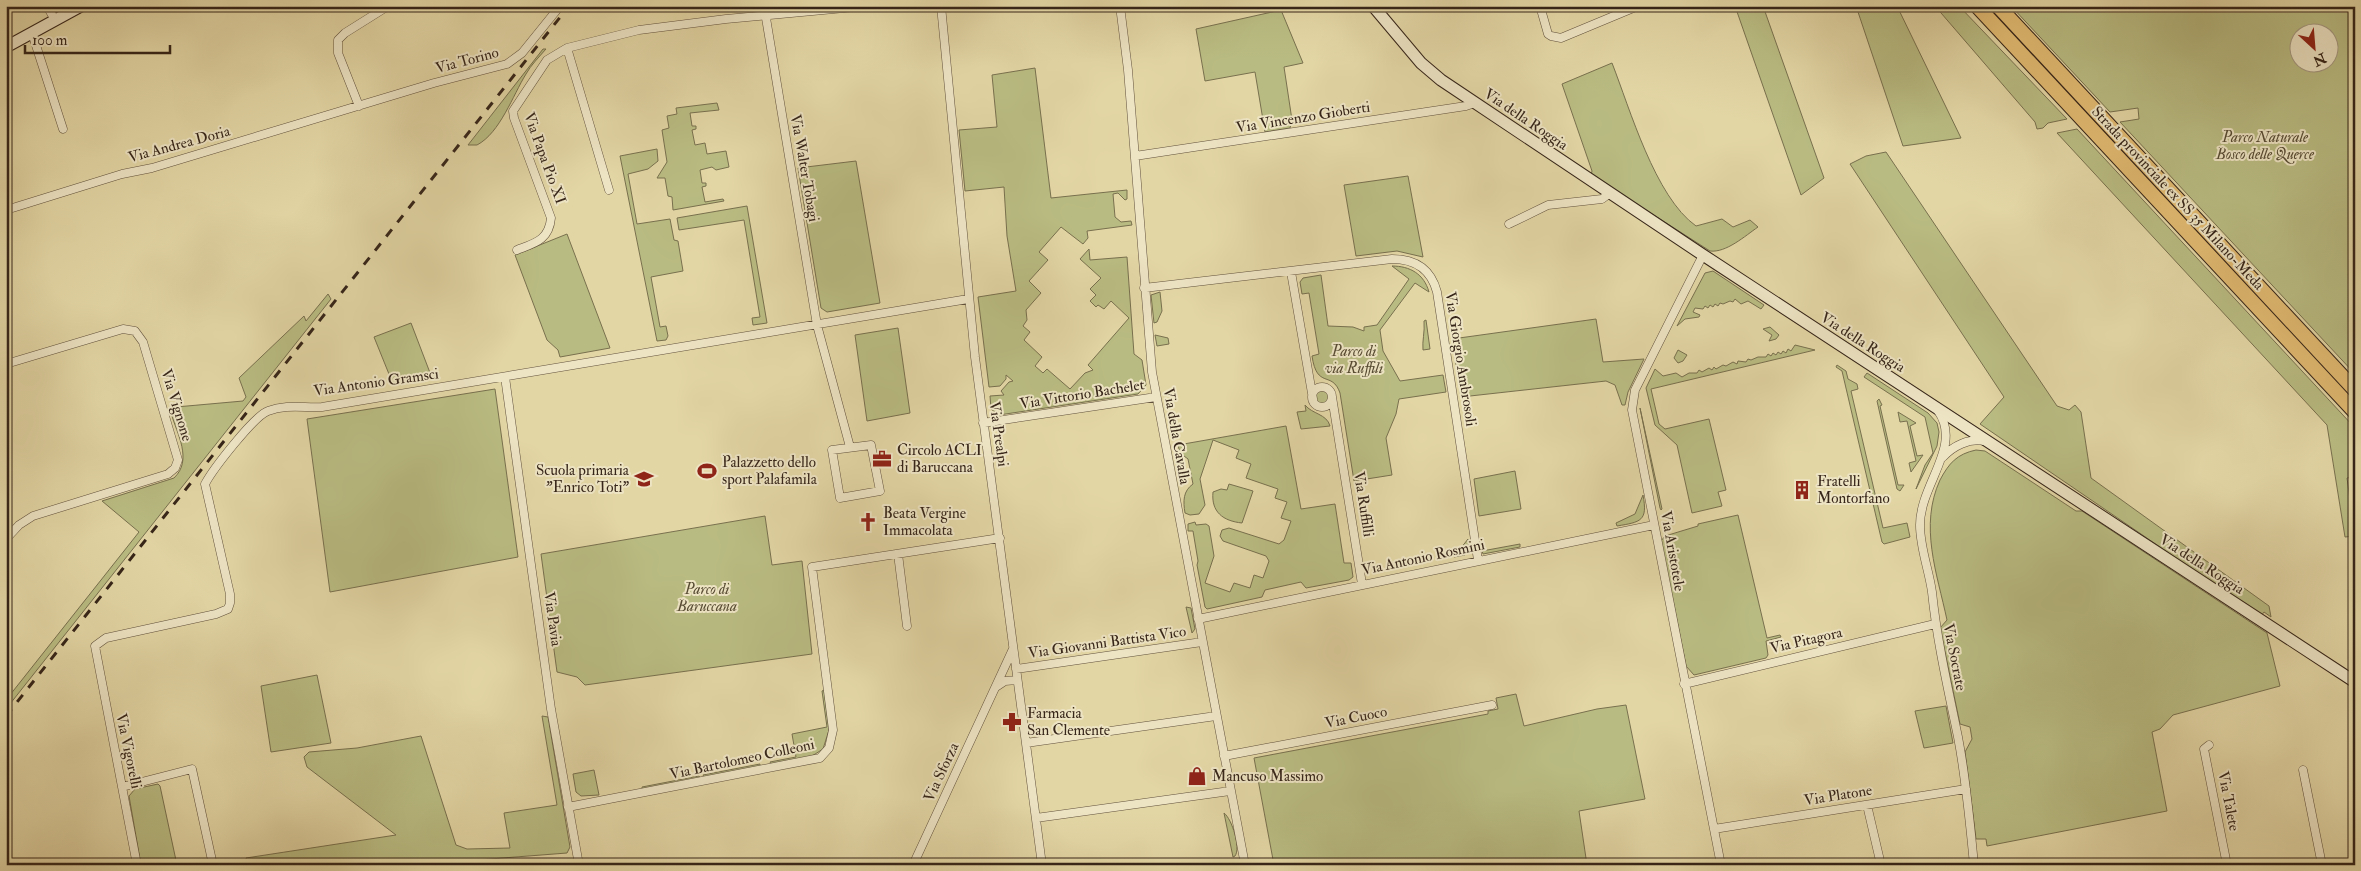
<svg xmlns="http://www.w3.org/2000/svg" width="2361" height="871" font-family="'IM FELL Double Pica',serif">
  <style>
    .green { fill: #b9bc82; stroke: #78704e; fill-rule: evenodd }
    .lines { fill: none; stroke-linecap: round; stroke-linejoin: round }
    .street-casing { stroke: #61513c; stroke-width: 9 }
    .secondary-casing { stroke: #362519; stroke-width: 13 }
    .highway-casing { stroke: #362519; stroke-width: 16 }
    .street { stroke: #ede4c4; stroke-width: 8 }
    .secondary { stroke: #ede4c4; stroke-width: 11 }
    .highway { stroke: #e2bb72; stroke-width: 14 }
    .rail { stroke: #362519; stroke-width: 3; stroke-dasharray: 9 9; stroke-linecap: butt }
    .labels { text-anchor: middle; stroke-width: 4; stroke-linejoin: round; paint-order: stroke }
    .street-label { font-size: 15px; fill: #362519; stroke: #ede4c4 }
    .park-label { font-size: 15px; font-style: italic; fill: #574b33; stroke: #ede4c4 }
    .poi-label { font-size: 15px; fill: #362519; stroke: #ede4c4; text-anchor: start }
  </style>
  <rect width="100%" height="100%" fill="#e3d6a5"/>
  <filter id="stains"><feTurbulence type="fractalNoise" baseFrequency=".004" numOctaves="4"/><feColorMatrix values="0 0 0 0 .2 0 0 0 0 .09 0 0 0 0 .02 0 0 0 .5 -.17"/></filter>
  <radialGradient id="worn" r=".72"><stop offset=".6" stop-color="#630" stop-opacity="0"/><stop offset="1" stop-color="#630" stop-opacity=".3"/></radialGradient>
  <!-- green -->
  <path class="green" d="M 1735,6 L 1763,6 L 1824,178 L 1801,195 Z
    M 1856,6 L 1897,6 L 1961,138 L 1903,146 Z
    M 1935,6 L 1959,6 L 2067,119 L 2048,123 L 2043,128 L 2037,129 L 2035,122 Z
    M 2011,6 L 2355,6 L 2355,374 L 2120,122 L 2139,119 L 2138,108 L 2110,112 ZM 2298,32 L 2328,32 L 2328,62 L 2298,62 Z
    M 1281,10 L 1303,63 L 1284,67 L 1292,120 L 1290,128 L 1265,132 L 1255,72 L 1205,81 L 1196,29 Z
    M 543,49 L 546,49 C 539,57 531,65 526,74 C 513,95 500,133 477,145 L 468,145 Z
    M 1612,63 C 1630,109 1655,197 1696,226 L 1722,219 L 1733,227 L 1750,220 L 1758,227 C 1745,236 1726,253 1710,251 L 1591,175 L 1592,171 L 1562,84 Z
    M 1035,68 L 1051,198 L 1127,190 L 1127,199 L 1125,200 L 1118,193 L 1113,194 L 1115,217 L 1121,222 L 1131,221 L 1132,225 L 1087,231 L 1088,238 L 1083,244 L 1061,227 L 1039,252 L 1048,260 L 1029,281 L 1041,293 L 1026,310 L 1027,320 L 1023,326 L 1030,332 L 1024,340 L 1042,357 L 1035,366 L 1043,373 L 1047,369 L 1070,389 L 1085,373 L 1093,370 L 1088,365 L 1129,318 L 1111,301 L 1104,309 L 1098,305 L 1096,307 L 1090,301 L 1096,295 L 1090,289 L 1101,278 L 1080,259 L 1089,249 L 1090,260 L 1127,257 L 1134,354 L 1142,360 L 1146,385 L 1138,394 L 999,415 L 991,409 L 990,396 L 1004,395 L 1001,391 L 1009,382 L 1013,381 L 1006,375 L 1006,379 L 1000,386 L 989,387 L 978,297 L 1016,291 L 1007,236 L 1004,187 L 965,191 L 959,130 L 997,127 L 992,75 Z
    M 717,103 L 719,110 L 690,113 L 692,126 L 696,126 L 696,129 L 692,130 L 695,145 L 705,143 L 707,154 L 726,151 L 729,167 L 716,170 L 712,167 L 700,170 L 702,183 L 706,183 L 706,186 L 702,187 L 705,202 L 723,199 L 724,201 L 673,210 L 672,197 L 668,196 L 665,178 L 657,178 L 667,162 L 662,130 L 669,128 L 667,116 L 677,114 L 676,108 Z
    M 2077,129 L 2355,428 L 2355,477 L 2347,478 L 2355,536 L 2345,537 L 2327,425 L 2057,133 Z
    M 657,149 L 658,161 L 648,169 L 628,174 L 637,224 L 670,219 L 674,240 L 678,241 L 683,271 L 651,277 L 660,327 L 666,326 L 668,336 L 666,340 L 657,341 L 620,156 Z
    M 1886,152 L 2057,406 L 2069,410 L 2075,405 L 2081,412 L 2091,478 L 2269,606 L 2271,617 L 2264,612 L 2261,616 L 1980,424 L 2004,397 L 1850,164 L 1866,156 Z
    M 856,161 L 880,303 L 827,312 L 821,308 L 798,168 Z
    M 1408,176 L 1423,257 L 1397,251 L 1356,256 L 1344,185 Z
    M 747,206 L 767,323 L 753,325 L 752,318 L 760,317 L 744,220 L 679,230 L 677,218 Z
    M 567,234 L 610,348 L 560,357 L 558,350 L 547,340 L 515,255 Z
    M 1392,266 C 1410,266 1424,274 1429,292 L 1415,283 L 1380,330 L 1383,351 L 1400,381 L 1443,375 L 1446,392 L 1399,399 L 1396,414 L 1386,438 L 1392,475 L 1354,481 L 1340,393 C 1332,370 1317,390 1312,356 L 1319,354 L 1309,293 L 1302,294 L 1300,282 L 1303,278 L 1321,275 L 1328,326 L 1353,327 L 1364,331 L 1364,327 L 1377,325 L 1409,279 Z
    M 1713,271 L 1764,305 L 1761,309 L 1748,301 L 1741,304 L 1735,299 L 1733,302 L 1730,301 L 1723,304 L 1720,303 L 1718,306 L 1715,304 L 1713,307 L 1710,305 L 1708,308 L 1705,306 L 1703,309 L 1695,308 L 1693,312 L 1700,315 L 1699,317 L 1685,319 L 1677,326 L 1705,273 Z
    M 1160,292 L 1162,311 L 1157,322 L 1154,323 L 1151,295 Z
    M 328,294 L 331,299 L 6,709 L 6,700 L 139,532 L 102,501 L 174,478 C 193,460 177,434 171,413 L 177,411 L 176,407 L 243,401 L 246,397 L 239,378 L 304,316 L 306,321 Z
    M 1596,319 L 1603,362 L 1644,359 L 1628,392 L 1625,405 L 1622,405 L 1615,385 L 1606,381 L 1461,397 L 1452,339 Z
    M 1426,320 L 1430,349 L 1423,350 C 1422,341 1425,332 1424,321 Z
    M 411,323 L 432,378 L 393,384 L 374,337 Z
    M 1770,327 L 1779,335 L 1776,339 L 1769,341 L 1772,335 L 1763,329 Z
    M 898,328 L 910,413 L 867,421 L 855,335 Z
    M 1155,335 L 1168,338 L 1169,344 L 1157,346 Z
    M 1795,345 L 1815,350 L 1651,389 L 1659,424 L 1665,429 L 1709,419 L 1726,490 L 1718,492 L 1722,506 L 1692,513 L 1677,445 L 1655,425 L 1646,388 L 1655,369 L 1663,376 L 1676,373 L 1682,377 L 1689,373 L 1697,373 L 1699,370 L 1702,372 L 1709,368 L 1712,370 L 1714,367 L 1716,369 L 1723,365 L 1726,366 L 1733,362 L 1737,364 L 1738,361 L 1746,362 L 1748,359 L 1751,360 L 1758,357 L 1766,357 L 1768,354 L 1771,356 L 1773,353 L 1776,355 L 1778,352 L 1781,354 L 1783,351 L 1786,353 L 1788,349 L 1791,351 Z
    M 1678,350 L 1687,355 L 1683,361 L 1678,363 L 1674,358 Z
    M 1837,365 L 1846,371 L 1848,379 L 1857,384 L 1858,389 L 1851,391 L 1883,528 L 1907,523 L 1910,537 L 1884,544 L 1882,542 L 1842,371 L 1836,367 Z
    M 1867,373 L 1928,413 L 1937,423 L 1939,432 L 1937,446 L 1916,489 L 1925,465 L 1933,453 L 1925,417 L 1864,377 Z
    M 495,389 L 518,557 L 330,592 L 307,419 Z
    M1315 397a7 7 0 1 1 14 0a7 7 0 1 1-14 0Z
    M 1879,399 L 1882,405 L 1880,406 L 1898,485 L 1904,485 L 1900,491 L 1897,489 L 1877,401 Z
    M 1305,405 C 1312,414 1327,414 1330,426 L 1301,429 L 1297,412 L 1306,411 Z
    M 1640,408 L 1662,509 L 1661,510 L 1660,508 Z
    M 1898,412 L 1916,423 L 1910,426 L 1917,456 L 1923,455 L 1911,472 L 1909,463 L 1916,461 L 1907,421 L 1900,422 Z
    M 1286,426 L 1301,509 L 1335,504 L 1344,563 L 1351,563 L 1353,577 L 1349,580 L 1306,588 L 1301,582 L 1265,590 L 1262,597 L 1207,609 L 1205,607 L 1197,565 L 1198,561 L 1193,531 L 1188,531 L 1188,524 L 1195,522 L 1196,525 L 1206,524 L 1209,526 L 1214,556 L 1205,583 L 1230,592 L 1234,583 L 1250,588 L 1254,575 L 1263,578 L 1269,561 L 1266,556 L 1223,541 L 1220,536 L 1222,530 L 1229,528 L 1279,544 L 1284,540 L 1291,521 L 1281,518 L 1287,502 L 1275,498 L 1278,489 L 1246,478 L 1251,464 L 1236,458 L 1239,450 L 1213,440 L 1200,479 L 1205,505 L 1199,514 L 1190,515 L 1185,513 C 1183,501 1183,491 1193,484 L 1188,459 L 1180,453 L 1178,445 Z
    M 1976,450 L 1985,451 L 2076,511 L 2082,511 L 2267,633 L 2280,686 L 2173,715 L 2160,729 L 2152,732 L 2167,811 L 1987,846 L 1986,839 L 1976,839 L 1965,752 L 1972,739 L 1970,727 L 1960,724 L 1940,628 L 1947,620 C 1937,573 1919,526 1940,480 C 1949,463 1957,454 1976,450 Z
    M 1515,471 L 1521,509 L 1479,516 L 1474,479 Z
    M 1229,484 L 1253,491 L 1242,523 C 1223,521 1211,512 1213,492 L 1221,489 L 1227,490 Z
    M 1643,495 C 1648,521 1641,522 1617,526 L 1616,523 L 1635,514 Z
    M 1738,515 L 1767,638 L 1780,635 L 1781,637 L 1766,641 L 1768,655 L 1766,658 L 1694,675 L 1686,666 L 1661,541 L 1665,536 L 1698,526 L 1698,524 Z
    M 765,516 L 772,565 L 802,561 L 812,654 L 585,685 L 577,677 L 557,672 L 541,554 Z
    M 1468,539 L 1469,549 L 1465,555 L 1454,557 Z
    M 1520,544 L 1520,547 L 1483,554 L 1482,551 Z
    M 1186,607 L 1191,608 L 1195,629 L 1192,633 Z
    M 317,675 L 331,743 L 271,752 L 261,686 Z
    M 824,690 L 829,730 L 823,749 L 812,756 L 771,764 L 770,762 L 796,757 L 792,734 L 827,727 L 822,691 Z
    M 1516,694 L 1524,726 L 1597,709 L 1626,705 L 1645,799 L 1579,811 L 1587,865 L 1274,865 L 1254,758 L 1488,714 L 1488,711 L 1498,709 L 1496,698 Z
    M 1946,706 L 1953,743 L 1924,748 L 1915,711 Z
    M 542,716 L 548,717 L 570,847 L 567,853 L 477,860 L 477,865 L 248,865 L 246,858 L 396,835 L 307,767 L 304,757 L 309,752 L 357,748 L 421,736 L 456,845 L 467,849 L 510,848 L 504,813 L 557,805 Z
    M 760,764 L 760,766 L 704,777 L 703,775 Z
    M 594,770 L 599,795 L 581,796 L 576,792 L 573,774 Z
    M 699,776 L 700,778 L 642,789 L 642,787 Z
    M 158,784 L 160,786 L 177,865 L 141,865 L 129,796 L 135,789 Z
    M 1224,813 C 1232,819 1241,848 1235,856 L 1233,857 Z"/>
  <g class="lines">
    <!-- street casing -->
    <g class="street-casing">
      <path id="street" d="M 47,6 L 55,20
        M 764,6 L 817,325 L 850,447
        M 941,6 L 975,357 L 1042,865
        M 1120,6 L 1128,70 L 1152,372 L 1245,865
        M 1540,6 L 1548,34 L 1551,36 L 1561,38 L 1638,6
        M 32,33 L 63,129
        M 359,106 L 338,53 L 338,40 L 345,33 L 388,6
        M 1135,156 L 1466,106 L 1475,103
        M 609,190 L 567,48 L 639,30 L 726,19 L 866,6
        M 6,210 L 122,174 L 152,168 L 434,83 L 507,64 L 522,53 L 560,6
        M 1509,224 L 1548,205 L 1602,199 L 1610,193
        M 517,250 C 535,243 549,240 551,218 L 514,118 L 513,111 L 547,60 L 567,48
        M 1703,255 L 1635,390 L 1632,410 L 1721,865
        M 1291,272 L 1313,399
        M 1144,288 L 1392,259 C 1415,259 1431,269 1437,292 L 1478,560
        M 6,364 L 123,329 L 135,331 L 143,342 L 178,460 L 175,468 L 168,474 L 33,516 L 19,525 L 6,539
        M 505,377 L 551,709 L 579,865
        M1312 397a10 10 0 1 1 20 0a10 10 0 1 1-20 0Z
        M 1332,397 L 1362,584
        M 1938,411 C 1963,446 1920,484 1920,525 C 1920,548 1929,570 1932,592 C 1937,641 1948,689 1958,737 C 1966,779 1970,822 1974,865
        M 983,423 L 1156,397
        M 871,445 L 880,491 L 840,498 L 832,450 Z
        M 1943,457 C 1953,446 1969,438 1984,441
        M 898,554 L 907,626
        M 1198,619 L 1654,525
        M 1016,669 L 1202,642
        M 1684,684 L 1935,624
        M 996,687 L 1005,681 L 1017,680
        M 1026,743 L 1216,716
        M 2209,745 L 2204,749 L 2227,865
        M 1224,756 L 1492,705
        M 2303,770 L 2322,865
        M 122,787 L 192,769 L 213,865
        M 1867,805 L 1881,865
        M 568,807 L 820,758 L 829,748 L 833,730 L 812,567 L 1000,538
        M 1036,818 L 1230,791
        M 1714,829 L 1966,789
        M 137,865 L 95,646 L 106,638 L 216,614 L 228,609 L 230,603 L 230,594 L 205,484 C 213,469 254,416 268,411 C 286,404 304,408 322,407 L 968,299
        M 913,865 L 1013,649"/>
    </g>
    <!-- secondary casing -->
    <g class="secondary-casing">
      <path id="secondary" d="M 1373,6 L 1421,63 L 1441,80 L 1703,255 L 2355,682
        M 6,47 L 81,6"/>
    </g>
    <!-- highway casing -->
    <g class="highway-casing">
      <path id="highway" d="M 1977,6 L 2355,412
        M 1998,6 L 2355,390"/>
    </g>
    <!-- street -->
    <use href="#street" class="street"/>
    <!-- secondary -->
    <use href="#secondary" class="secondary"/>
    <!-- highway -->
    <use href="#highway" class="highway"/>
    <!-- rail -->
    <path class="rail" d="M 6,716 L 569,6"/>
  </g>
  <!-- icons -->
  <defs>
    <g id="office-bare" transform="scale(1.5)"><path d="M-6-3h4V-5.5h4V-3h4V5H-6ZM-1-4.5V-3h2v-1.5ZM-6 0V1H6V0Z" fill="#8f2418" stroke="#ede4c4" stroke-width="2.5" paint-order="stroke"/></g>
    <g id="stadium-bare" transform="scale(1.5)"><path d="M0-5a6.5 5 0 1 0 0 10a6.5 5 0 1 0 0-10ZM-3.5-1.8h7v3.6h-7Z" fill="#8f2418" stroke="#ede4c4" stroke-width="2.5" paint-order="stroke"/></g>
    <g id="school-bare" transform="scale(1.5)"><path d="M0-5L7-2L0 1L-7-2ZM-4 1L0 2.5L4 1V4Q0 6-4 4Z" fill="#8f2418" stroke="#ede4c4" stroke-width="2.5" paint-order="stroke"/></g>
    <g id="building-bare" transform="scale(1.5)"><path d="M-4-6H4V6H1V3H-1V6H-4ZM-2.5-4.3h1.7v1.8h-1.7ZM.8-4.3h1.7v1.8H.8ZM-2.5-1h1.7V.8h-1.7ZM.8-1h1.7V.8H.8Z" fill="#8f2418" stroke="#ede4c4" stroke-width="2.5" paint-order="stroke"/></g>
    <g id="church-bare" transform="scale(1.5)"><path d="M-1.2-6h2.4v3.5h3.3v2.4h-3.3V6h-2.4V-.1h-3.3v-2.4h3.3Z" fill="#8f2418" stroke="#ede4c4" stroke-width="2.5" paint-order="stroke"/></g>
    <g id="pharmacy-bare" transform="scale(1.5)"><path d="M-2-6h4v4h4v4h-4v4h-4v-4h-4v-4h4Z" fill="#8f2418" stroke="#ede4c4" stroke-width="2.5" paint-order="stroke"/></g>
    <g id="shop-bare" transform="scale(1.5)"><path d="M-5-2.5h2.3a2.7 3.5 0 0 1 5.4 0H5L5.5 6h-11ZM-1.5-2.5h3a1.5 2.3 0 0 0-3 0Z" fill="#8f2418" stroke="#ede4c4" stroke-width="2.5" paint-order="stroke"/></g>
  </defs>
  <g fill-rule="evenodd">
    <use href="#office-bare" x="882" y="459"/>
    <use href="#stadium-bare" x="707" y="471"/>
    <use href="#school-bare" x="644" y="479"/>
    <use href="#building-bare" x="1802" y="490"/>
    <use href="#church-bare" x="868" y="522"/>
    <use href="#pharmacy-bare" x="1012" y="722"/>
    <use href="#shop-bare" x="1197" y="776"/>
  </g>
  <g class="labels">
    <!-- street labels -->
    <g class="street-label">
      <text transform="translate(467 60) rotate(-15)" y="5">Via Torino</text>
      <text transform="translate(1303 117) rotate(-9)" y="5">Via Vincenzo Gioberti</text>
      <text transform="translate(1526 119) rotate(34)" y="5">Via della Roggia</text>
      <text transform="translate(179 144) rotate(-15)" y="5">Via Andrea Doria</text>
      <text transform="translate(545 158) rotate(70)" y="5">Via Papa Pio XI</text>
      <text transform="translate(805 168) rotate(80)" y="5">Via Walter Tobagi</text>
      <text transform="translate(2178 198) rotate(47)" y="5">Strada provinciale ex SS 35 Milano-Meda</text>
      <text transform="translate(1863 342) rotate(33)" y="5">Via della Roggia</text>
      <text transform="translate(1461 359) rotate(81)" y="5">Via Giorgio Ambrosoli</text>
      <text transform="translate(376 382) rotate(-8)" y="5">Via Antonio Gramsci</text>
      <text transform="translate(1082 394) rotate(-9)" y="5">Via Vittorio Bachelet</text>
      <text transform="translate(177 405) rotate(73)" y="5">Via Vignone</text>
      <text transform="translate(999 434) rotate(82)" y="5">Via Prealpi</text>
      <text transform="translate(1177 436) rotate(80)" y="5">Via della Cavalla</text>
      <text transform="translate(1364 504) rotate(81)" y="5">Via Ruffilli</text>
      <text transform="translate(1673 551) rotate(80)" y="5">Via Aristotele</text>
      <text transform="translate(1423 557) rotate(-12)" y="5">Via Antonio Rosmini</text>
      <text transform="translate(2202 564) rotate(33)" y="5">Via della Roggia</text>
      <text transform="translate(553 619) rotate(82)" y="5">Via Pavia</text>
      <text transform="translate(1806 640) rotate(-13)" y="5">Via Pitagora</text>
      <text transform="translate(1107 642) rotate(-8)" y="5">Via Giovanni Battista Vico</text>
      <text transform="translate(1955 657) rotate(79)" y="5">Via Socrate</text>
      <text transform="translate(1356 717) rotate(-11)" y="5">Via Cuoco</text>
      <text transform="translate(129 751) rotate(78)" y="5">Via Vigorelli</text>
      <text transform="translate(742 759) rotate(-12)" y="5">Via Bartolomeo Colleoni</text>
      <text transform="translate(941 772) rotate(-65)" y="5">Via Sforza</text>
      <text transform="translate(1838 795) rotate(-9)" y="5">Via Platone</text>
      <text transform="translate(2229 801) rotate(79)" y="5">Via Talete</text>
    </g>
    <!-- park labels -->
    <g class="park-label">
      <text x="2265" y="142">Parco Naturale<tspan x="2265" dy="17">Bosco delle Querce</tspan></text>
      <text x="1354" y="356">Parco di<tspan x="1354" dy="17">via Ruffili</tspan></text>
      <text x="707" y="594">Parco di<tspan x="707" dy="17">Baruccana</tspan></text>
    </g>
    <!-- poi labels -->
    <g class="poi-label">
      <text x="897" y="455">Circolo ACLI<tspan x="897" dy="17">di Baruccana</tspan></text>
      <text x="722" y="467">Palazzetto dello<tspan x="722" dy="17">sport Palafamila</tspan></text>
      <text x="629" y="475" text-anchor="end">Scuola primaria<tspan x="629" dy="17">"Enrico Toti"</tspan></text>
      <text x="1817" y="486">Fratelli<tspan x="1817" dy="17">Montorfano</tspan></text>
      <text x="883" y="518">Beata Vergine<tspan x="883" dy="17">Immacolata</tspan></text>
      <text x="1027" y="718">Farmacia<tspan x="1027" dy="17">San Clemente</tspan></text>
      <text x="1212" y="781">Mancuso Massimo</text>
    </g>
  </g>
  <!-- margin -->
  <rect width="2361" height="871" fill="none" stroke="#e3d6a5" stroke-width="25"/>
  <rect x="8" y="8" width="2346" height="856" fill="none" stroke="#362519" stroke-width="2.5"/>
  <rect x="12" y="12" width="2336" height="846" fill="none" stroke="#362519"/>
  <!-- north arrow -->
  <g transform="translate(2314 48) rotate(154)"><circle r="24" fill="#ede4c4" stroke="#a49880"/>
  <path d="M0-4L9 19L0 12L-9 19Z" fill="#8f2418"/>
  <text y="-8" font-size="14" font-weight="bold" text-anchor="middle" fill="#362519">N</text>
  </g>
  <!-- scale -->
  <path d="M25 45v8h145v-8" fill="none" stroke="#362519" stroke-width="2.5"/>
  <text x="32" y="45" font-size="15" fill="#362519" stroke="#ede4c4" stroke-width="4" paint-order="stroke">100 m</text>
  <rect width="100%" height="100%" filter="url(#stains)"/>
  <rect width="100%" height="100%" fill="url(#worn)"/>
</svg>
